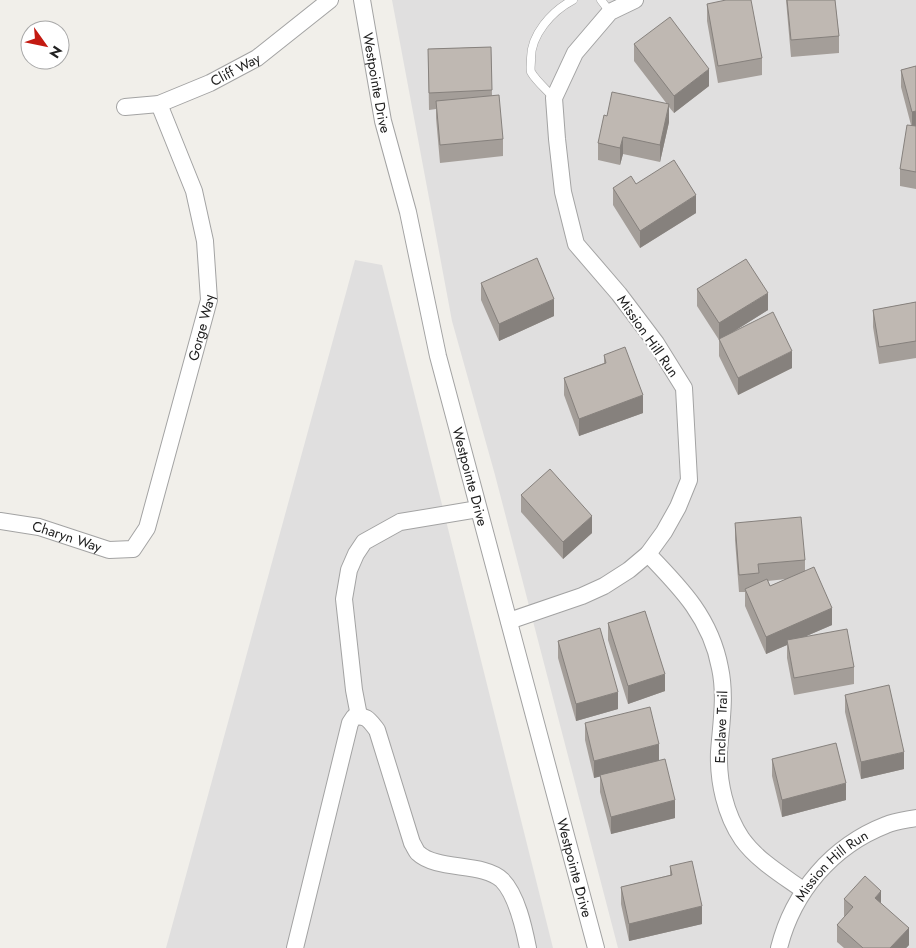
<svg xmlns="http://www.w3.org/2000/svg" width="916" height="948" font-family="Jost,sans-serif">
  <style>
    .residential { fill: #e0dfdf }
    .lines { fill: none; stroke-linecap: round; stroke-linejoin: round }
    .service-casing { stroke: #a3a3a3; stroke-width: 9 }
    .minor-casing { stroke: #a3a3a3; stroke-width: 18 }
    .service { stroke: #fff; stroke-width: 8 }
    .minor { stroke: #fff; stroke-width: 16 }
    .wall { fill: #a49e99; fill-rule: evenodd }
    .shaded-wall { fill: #86817d }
    .building { fill: #bfb8b2; stroke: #86817d }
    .labels { text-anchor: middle; stroke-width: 4; stroke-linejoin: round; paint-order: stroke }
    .street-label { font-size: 14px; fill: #222; stroke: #fff }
  </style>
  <rect width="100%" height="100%" fill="#f1efea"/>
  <!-- residential -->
  <path class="residential" d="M 392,0 L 916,0 L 916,948 L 618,948 L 495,475 L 452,321 Z
    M 355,260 L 382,265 L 553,948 L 166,948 Z"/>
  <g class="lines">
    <!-- service casing -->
    <g class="service-casing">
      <path id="service" d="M 601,0 L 610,12
        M 554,98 C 547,90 536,81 531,72 C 530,69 531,64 531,60 C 530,35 552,11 573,0"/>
    </g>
    <!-- minor casing -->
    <g class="minor-casing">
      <g id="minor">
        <path id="s1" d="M 362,0 L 383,121 L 408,212 L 438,356 L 596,948"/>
        <path id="s2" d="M 125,107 L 159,104 L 210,83 L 257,58 L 330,0"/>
        <path id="s3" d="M 0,521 L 39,527 L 109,550 L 133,549 L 147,528 L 209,300 L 205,241 L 194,191 L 159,104"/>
        <path d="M 648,554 C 682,589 711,619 720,668 C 726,696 721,724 719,752 C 718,781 725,814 742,839 C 757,860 782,875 803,890"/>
        <path d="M 509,621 L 582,596 L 604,586 L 629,570 L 648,554 L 664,532 L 678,507 L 689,480 L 684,388 L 656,343 L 619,294 L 576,244 L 563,192 L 557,139 L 554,98 L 575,53 L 610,12 L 635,0"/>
        <path d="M 359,716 L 354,690 L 344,599 L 349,570 L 356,554 L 364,542 L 400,522 L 478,509"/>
        <path d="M 295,948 L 350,723 L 354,717 C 367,715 369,720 377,730 L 412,843 C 414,846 416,851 418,853 C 437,871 483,862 502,880 C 517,895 524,928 528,948"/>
        <path id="s4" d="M 779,948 C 793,892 832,846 886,825 C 895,821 906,820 916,818"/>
      </g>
    </g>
    <!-- service -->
    <use href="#service" class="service"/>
    <!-- minor -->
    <use href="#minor" class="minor"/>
  </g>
  <!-- wall -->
  <path class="wall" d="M 786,0 L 835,0 L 839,36 L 839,53 L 791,57 Z
    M 707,4 L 762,58 L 762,75 L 718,83 L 707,21 Z
    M 634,44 L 709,86 L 674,113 L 669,107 L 669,122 L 660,162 L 623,154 L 620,165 L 598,160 L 598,143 L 607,116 L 667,104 L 634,61 Z
    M 491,47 L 492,96 L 503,139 L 503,156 L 440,163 L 436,118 L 436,109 L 429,110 L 428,49 Z
    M 916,66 L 916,189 L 900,186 L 900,169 L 911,125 L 901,87 L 901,70 Z
    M 636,184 L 696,213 L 640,248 L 613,205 L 613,188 Z
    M 481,283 L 554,316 L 499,341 L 481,300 Z
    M 697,289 L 768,310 L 733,332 L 792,368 L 738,395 L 719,356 L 719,340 L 697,306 Z
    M 916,302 L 916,358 L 879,364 L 873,327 L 873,310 Z
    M 604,355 L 643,413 L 579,436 L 564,395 L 564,378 L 604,363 Z
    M 521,495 L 592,533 L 563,559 L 521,512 Z
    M 735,523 L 805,560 L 805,571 L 832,625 L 804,637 L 854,667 L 854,684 L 794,695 L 787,658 L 787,645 L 766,654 L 745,606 L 745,592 L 739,592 L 735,540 ZM 786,579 L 770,586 L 768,581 Z
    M 608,623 L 665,691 L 628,704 L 608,640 Z
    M 558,641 L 618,709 L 576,721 L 558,658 Z
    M 845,695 L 904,769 L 861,779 L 845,712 Z
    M 585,723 L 659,760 L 675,818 L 611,834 L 600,792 L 600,776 L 594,778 L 585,740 Z
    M 772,759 L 846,800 L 782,817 L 772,776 Z
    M 670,866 L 702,924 L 629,941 L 621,904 L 621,887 L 670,875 Z
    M 844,899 L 881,903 L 909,945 L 906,948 L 844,948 L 837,942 L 837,925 L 845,917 L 844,916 Z"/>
  <!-- shaded-wall -->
  <path class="shaded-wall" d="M 709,69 L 709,86 L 674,113 L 674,96 Z
    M 669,104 L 669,122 L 660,162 L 660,145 Z
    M 916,111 L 916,128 L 912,129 L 912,112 Z
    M 623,137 L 623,154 L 620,165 L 620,148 Z
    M 696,195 L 696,213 L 640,248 L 640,231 Z
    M 768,293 L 768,310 L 720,340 L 719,339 L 719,341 L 719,323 Z
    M 554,299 L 554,316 L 499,341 L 499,324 Z
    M 792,351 L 792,368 L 738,395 L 738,378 Z
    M 643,395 L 643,413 L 579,436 L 579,419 Z
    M 592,516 L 592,533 L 563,559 L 563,542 Z
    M 832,608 L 832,625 L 788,644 L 787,640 L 787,645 L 766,654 L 766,637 Z
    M 665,674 L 665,691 L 628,704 L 628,686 Z
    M 618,692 L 618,709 L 576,721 L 576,704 Z
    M 659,744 L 659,762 L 594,778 L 594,761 Z
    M 904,752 L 904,769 L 861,779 L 861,762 Z
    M 846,783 L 846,800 L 782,817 L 782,800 Z
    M 675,800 L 675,818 L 611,834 L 611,817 Z
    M 881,891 L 881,908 L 875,898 Z
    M 702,906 L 702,924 L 629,941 L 629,924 Z
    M 909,928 L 909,945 L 906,948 L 890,948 Z"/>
  <!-- building -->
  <path class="building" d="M 726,0 L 751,0 L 762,58 L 718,66 L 707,4 Z
    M 787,0 L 835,0 L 839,36 L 791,40 Z
    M 670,17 L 709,69 L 674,96 L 634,44 Z
    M 491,47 L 492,90 L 429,93 L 428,49 Z
    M 916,66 L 916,111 L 912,112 L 901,70 Z
    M 612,92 L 669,104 L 660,145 L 623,137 L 620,148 L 598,143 L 604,115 L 607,116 Z
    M 499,95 L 503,139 L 440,145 L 436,101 Z
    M 907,125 L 916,126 L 916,172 L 900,169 Z
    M 674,160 L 696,195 L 640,231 L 613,188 L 631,176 L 636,184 Z
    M 537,258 L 554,299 L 499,324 L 481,283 Z
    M 746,259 L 768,293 L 719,323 L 697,289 Z
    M 916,302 L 916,341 L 879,347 L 873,310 Z
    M 773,312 L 792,351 L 738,378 L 719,339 Z
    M 625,347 L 643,395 L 579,419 L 564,378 L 606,363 L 604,355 Z
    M 550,469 L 592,516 L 563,542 L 521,495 Z
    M 801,517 L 805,560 L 758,564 L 759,573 L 739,575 L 735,523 Z
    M 814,567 L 832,608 L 766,637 L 745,589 L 767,579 L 770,586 Z
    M 645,611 L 665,674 L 628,686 L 608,623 Z
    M 600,628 L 618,692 L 576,704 L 558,641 Z
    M 847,629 L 854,667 L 794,678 L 787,640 Z
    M 889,685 L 904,752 L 861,762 L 845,695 Z
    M 650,707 L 659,744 L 594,761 L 585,723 Z
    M 836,743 L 846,783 L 782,800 L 772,759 Z
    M 665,759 L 675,800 L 611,817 L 600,775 Z
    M 692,861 L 702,906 L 629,924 L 621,887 L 672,875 L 670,866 Z
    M 865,876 L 881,891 L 875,898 L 909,928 L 890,948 L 863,948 L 837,925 L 853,907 L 844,899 Z"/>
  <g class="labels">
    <!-- street labels -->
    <g class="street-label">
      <text dy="5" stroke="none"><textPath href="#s2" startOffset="118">Cliff Way</textPath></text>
      <text dy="5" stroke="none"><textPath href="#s1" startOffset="84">Westpointe Drive</textPath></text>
      <text dy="5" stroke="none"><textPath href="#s3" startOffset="370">Gorge Way</textPath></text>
      <text transform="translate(648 336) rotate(55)" y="5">Mission Hill Run</text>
      <text dy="5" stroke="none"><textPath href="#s1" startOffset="489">Westpointe Drive</textPath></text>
      <text dy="5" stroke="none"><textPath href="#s3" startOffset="69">Charyn Way</textPath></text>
      <text transform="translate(721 727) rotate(-88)" y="5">Enclave Trail</text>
      <text dy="5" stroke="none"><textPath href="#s1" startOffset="894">Westpointe Drive</textPath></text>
      <text dy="5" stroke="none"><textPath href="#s4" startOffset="100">Mission Hill Run</textPath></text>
    </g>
  </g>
  <!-- north arrow -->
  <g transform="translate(45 45) rotate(123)"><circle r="24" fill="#ffffff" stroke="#a7a7a7"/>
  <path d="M0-4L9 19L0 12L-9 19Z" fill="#c31a11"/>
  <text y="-8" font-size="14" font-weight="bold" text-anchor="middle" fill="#222222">N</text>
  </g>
</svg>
